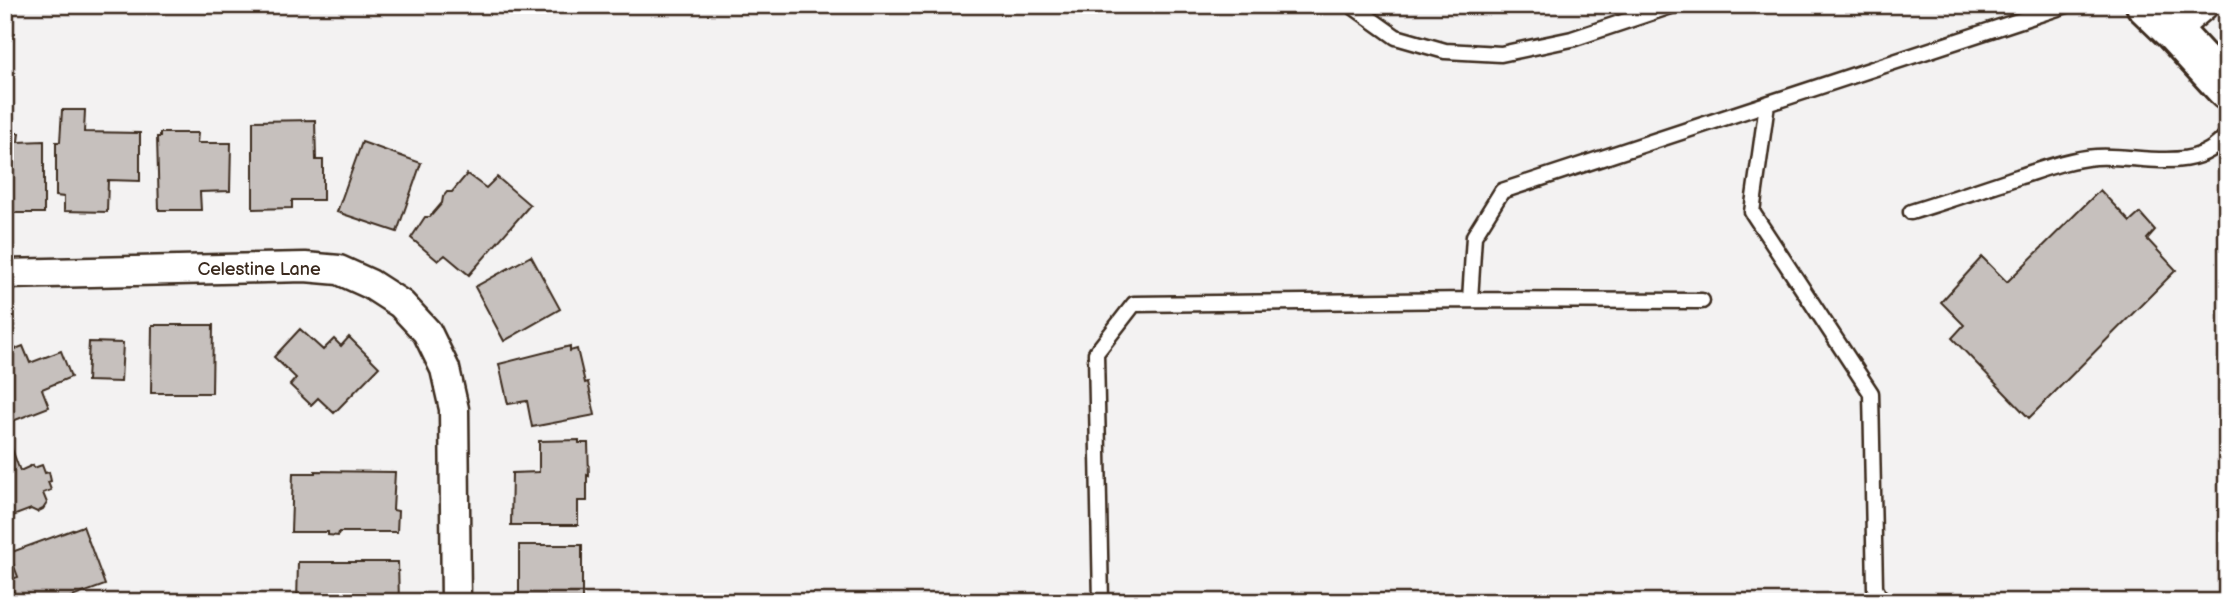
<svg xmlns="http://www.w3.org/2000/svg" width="2232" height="607" font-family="'Balsamiq Sans',sans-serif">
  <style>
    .building { fill: #c6c0bd; stroke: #3b2a1e; stroke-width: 2 }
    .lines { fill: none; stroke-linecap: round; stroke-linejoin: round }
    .lane-casing { stroke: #3b2a1e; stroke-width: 19 }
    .street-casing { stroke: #3b2a1e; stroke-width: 33 }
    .secondary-casing { stroke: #3b2a1e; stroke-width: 44 }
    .lane { stroke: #fff; stroke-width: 14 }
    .street { stroke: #fff; stroke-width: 28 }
    .secondary { stroke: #fff; stroke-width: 38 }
    .labels { text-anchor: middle; stroke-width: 6; stroke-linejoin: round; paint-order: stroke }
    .street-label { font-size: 18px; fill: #3b2a1e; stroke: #fff }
  </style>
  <rect width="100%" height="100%" fill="#f3f2f2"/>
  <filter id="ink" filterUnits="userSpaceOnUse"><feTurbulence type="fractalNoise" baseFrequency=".0143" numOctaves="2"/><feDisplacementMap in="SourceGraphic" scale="14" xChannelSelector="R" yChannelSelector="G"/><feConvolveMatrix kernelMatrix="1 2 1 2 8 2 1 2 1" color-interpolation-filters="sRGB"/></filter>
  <g filter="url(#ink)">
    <!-- building -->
    <path class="building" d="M 62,110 L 85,110 L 84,132 L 140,133 L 140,181 L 108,180 L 107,212 L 64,211 L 64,197 L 56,196 L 56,142 L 60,142 Z
      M 315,120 L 316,160 L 323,160 L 323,200 L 292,200 L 292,208 L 253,209 L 253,121 Z
      M 5,133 L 19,133 L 18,142 L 44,141 L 44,213 L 5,213 Z
      M 160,133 L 198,133 L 197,143 L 231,143 L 230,191 L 200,192 L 201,210 L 159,210 L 157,137 L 160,137 Z
      M 362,142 L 421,163 L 397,232 L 337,212 Z
      M 467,174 L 486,188 L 497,177 L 530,205 L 469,275 L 445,255 L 438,261 L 411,238 L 425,217 L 430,217 L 442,203 L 443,197 L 447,192 L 452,192 Z
      M 2100,190 L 2130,222 L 2140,213 L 2155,230 L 2147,239 L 2176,270 L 2029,418 L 1952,338 L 1964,325 L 1941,302 L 1982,257 L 2007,282 Z
      M 531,256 L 560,309 L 504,341 L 475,287 Z
      M 152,325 L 213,325 L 212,393 L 151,393 Z
      M 300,329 L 323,350 L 334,339 L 341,346 L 349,337 L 379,367 L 334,413 L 318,398 L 311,405 L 290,385 L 296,378 L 274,357 Z
      M 89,342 L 123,343 L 121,382 L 87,381 Z
      M 23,346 L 30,363 L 61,351 L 71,377 L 42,389 L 49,407 L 5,424 L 5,353 Z
      M 570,346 L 570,351 L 577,349 L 585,383 L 588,382 L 595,415 L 532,427 L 527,401 L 508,404 L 499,364 Z
      M 579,440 L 579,443 L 588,443 L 589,476 L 587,475 L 587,501 L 578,501 L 578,525 L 511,525 L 512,473 L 539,472 L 539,441 Z
      M 9,441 L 20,471 L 33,465 L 34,468 L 42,465 L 45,473 L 49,472 L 51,481 L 48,482 L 51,490 L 43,493 L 47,503 L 43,509 L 37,512 L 31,509 L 5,519 L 5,443 Z
      M 315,471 L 395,472 L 393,510 L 398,511 L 397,532 L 339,532 L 338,536 L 328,535 L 328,532 L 291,532 L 293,473 L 315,473 Z
      M 83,526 L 105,585 L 58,602 L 17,602 L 9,580 L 18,577 L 9,553 Z
      M 519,545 L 582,545 L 582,602 L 519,602 Z
      M 298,562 L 398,562 L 399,602 L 297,602 Z"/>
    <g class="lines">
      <!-- lane casing -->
      <g class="lane-casing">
        <path id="lane" d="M 1351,5 L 1396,37 L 1445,51 L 1501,54 L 1572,39 L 1674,5
          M 1767,104 L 1752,212 L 1871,393 L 1875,588 L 1882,602
          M 1911,212 C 1947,201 1982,189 2018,177 C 2043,169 2069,159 2096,157 C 2139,154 2197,176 2227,134
          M 1470,300 L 1702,301
          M 1101,602 L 1096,353 L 1134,304 L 1470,300 L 1474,236 L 1502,191 L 2067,5"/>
      </g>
      <!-- street casing -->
      <g class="street-casing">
        <path id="street" d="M 2173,31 L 2204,5
          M 5,274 L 305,267 L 339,270 L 370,284 L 401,304 L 427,332 L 445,369 L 454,409 L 456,602"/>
      </g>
      <!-- secondary casing -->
      <g class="secondary-casing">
        <path id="secondary" d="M 2146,5 L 2173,31 L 2227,90"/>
      </g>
      <!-- lane -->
      <use href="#lane" class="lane"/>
      <!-- street -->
      <use href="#street" class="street"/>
      <!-- secondary -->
      <use href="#secondary" class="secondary"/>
    </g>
  </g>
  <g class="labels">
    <!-- street labels -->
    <g class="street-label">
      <text x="259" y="275">Celestine Lane</text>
    </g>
  </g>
  <!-- margin -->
  <rect width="2232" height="607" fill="none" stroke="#fff" stroke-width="28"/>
  <rect x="14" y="14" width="2204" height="579" fill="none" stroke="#3b2a1e" stroke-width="2.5" filter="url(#ink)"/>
</svg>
